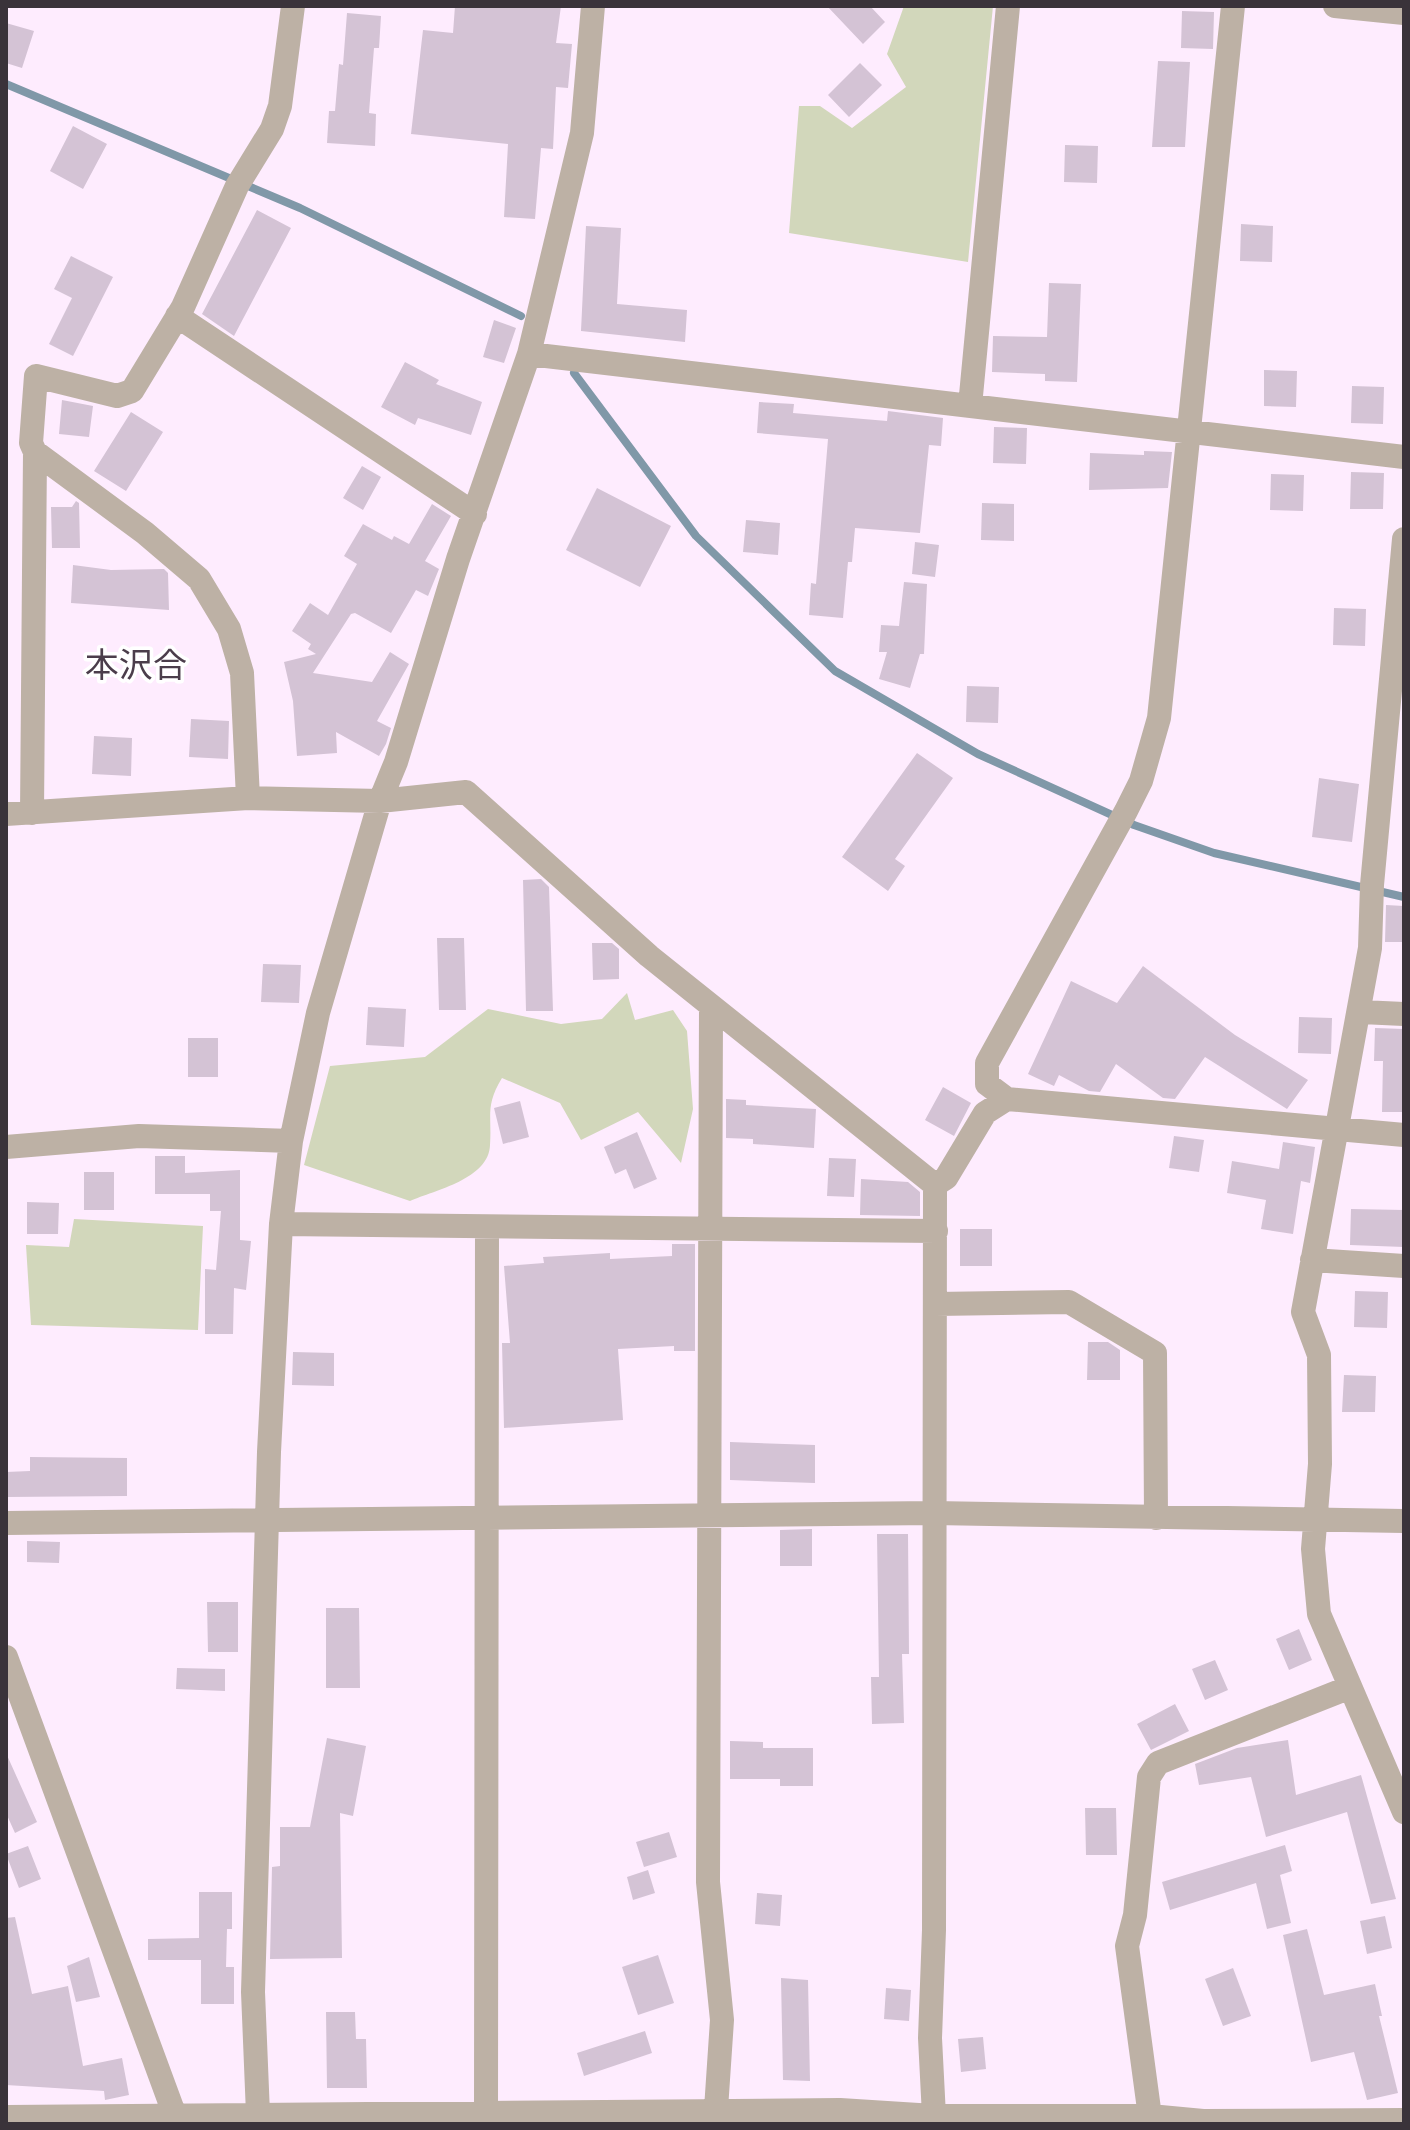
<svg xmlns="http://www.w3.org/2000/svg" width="1410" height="2130" font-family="Spectral,'Noto Sans JP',serif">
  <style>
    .green { fill: #d2d7bb }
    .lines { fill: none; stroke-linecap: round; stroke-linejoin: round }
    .stream { stroke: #8098a8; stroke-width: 8 }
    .building { fill: #d4c3d5 }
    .minor { stroke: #bdb1a5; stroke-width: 24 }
    .labels { text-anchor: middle; stroke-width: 7; stroke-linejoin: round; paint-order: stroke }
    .neighbourhood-label { font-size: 34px; fill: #4b3d4b; stroke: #fff }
  </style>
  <rect width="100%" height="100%" fill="#feecfe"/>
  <!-- green -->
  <path class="green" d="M 904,6 L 993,6 L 968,262 L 789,233 L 799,106 L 820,106 L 852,128 L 906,87 L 887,54 Z
    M 627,993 L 635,1020 L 673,1010 L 687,1031 L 693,1109 L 681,1163 L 638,1112 L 581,1140 L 560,1103 L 502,1078 C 485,1106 492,1115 490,1145 C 489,1179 435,1190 410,1201 L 304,1165 L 330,1066 L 425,1057 L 488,1009 L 561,1024 L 602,1019 Z
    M 74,1219 L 203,1226 L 198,1330 L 31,1325 L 26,1245 L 69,1247 Z"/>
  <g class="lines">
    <!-- stream -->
    <path class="stream" d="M 6,84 L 300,208 L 521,316
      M 574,373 L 696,536 L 835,671 L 978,754 L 1134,825 L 1214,853 L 1404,897"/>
  </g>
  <!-- building -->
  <path class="building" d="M 455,6 L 561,6 L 556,43 L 572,44 L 568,88 L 556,87 L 553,149 L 541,148 L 535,219 L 504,217 L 508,144 L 411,134 L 423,30 L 453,33 Z
    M 827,6 L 870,6 L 885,22 L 863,44 Z
    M 1182,11 L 1214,12 L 1213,49 L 1181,48 Z
    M 347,13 L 381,16 L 379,48 L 374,48 L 369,113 L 376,114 L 375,146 L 327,143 L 329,111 L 335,111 L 339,64 L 343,65 Z
    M 6,23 L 34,31 L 22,68 L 6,63 Z
    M 1158,61 L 1190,62 L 1185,147 L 1152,147 Z
    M 860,63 L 882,85 L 849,117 L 828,95 Z
    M 73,126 L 107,144 L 83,189 L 50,171 Z
    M 1065,145 L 1098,146 L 1097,183 L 1064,182 Z
    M 257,210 L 291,228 L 234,336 L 202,314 Z
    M 1241,224 L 1273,226 L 1272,262 L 1240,261 Z
    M 586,226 L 621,228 L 617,304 L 687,310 L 685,342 L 581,331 Z
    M 71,256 L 113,277 L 73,356 L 49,344 L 72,298 L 54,289 Z
    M 1049,283 L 1081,284 L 1077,382 L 1045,381 L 1045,374 L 992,372 L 993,336 L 1047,337 Z
    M 494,320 L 516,328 L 504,363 L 483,357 Z
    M 405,362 L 439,380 L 436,384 L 482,402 L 471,435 L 418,418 L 415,425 L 381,407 Z
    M 1264,370 L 1297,371 L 1296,407 L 1264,406 Z
    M 1352,386 L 1384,387 L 1383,424 L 1351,423 Z
    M 62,400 L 93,406 L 89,437 L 59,434 Z
    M 759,402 L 794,404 L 793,413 L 887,421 L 888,411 L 943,418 L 941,446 L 929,445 L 920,533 L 855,528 L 852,562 L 848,562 L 843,618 L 809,615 L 811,583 L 816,584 L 828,439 L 757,433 Z
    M 131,412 L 163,432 L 126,491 L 94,471 Z
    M 994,427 L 1027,428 L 1026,464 L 993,463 Z
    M 1144,451 L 1172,452 L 1168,488 L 1089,490 L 1090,453 L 1144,455 Z
    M 362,466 L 381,477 L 363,510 L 343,498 Z
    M 1351,472 L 1384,473 L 1383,509 L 1350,509 Z
    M 1271,474 L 1304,475 L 1303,511 L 1270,510 Z
    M 597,488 L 671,526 L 640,587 L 566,550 Z
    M 76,501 L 79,503 L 80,548 L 52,548 L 51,507 L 72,507 Z
    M 982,503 L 1014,504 L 1014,541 L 981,540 Z
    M 432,504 L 451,516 L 425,561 L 439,569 L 428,596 L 416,590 L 391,633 L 355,613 L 351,614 L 313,673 L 372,682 L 390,652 L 409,664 L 377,721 L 391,728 L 386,744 L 379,756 L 336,732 L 337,753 L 297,756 L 293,701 L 284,662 L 316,654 L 308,649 L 311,644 L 292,631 L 310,603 L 328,615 L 357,564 L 344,556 L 363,524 L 392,540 L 394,536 L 409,544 Z
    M 746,520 L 780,523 L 778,555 L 743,552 Z
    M 915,542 L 939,545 L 935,577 L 912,574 Z
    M 73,565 L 111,570 L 164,569 L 168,573 L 169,610 L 71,603 Z
    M 904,582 L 927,584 L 924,654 L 920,654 L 910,688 L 879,679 L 887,652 L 879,652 L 881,625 L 899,626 Z
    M 1334,608 L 1366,609 L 1365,646 L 1333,645 Z
    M 967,686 L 999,687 L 998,723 L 966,722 Z
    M 191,719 L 229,721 L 228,759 L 189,757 Z
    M 94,736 L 132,738 L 131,776 L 92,774 Z
    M 917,753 L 953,778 L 895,859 L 905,866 L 888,891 L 842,857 Z
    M 1319,778 L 1359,784 L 1352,842 L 1312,837 Z
    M 541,879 L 549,887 L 553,1011 L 526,1011 L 523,880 Z
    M 1386,905 L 1404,906 L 1404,942 L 1385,942 Z
    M 437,938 L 464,938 L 466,1010 L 439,1010 Z
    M 592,943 L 612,943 L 619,949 L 619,979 L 593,980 Z
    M 263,964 L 301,965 L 299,1003 L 261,1002 Z
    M 1143,966 L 1235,1035 L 1308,1080 L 1287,1109 L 1205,1057 L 1175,1099 L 1163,1098 L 1116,1064 L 1100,1092 L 1089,1091 L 1059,1075 L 1054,1086 L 1028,1074 L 1071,981 L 1117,1003 Z
    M 368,1007 L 406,1009 L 404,1047 L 366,1045 Z
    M 1299,1017 L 1332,1018 L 1331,1054 L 1298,1053 Z
    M 1375,1028 L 1404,1029 L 1404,1112 L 1382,1112 L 1383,1061 L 1374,1061 Z
    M 188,1038 L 218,1038 L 218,1077 L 188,1077 Z
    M 943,1087 L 971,1103 L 954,1136 L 925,1120 Z
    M 726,1099 L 746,1100 L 746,1105 L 816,1109 L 814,1148 L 753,1144 L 753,1139 L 726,1138 Z
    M 520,1101 L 529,1137 L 503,1144 L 494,1108 Z
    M 637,1132 L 657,1179 L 634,1189 L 626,1169 L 615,1174 L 604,1147 Z
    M 1174,1136 L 1204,1140 L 1199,1172 L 1169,1168 Z
    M 1283,1142 L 1315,1147 L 1310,1183 L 1301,1181 L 1293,1234 L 1261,1229 L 1266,1200 L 1227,1193 L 1232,1161 L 1279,1169 Z
    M 155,1156 L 185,1156 L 185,1173 L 240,1170 L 240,1240 L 251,1241 L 246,1290 L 234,1288 L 233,1334 L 205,1334 L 205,1269 L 216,1270 L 221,1211 L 210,1211 L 210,1194 L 155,1194 Z
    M 829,1158 L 856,1159 L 854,1197 L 827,1196 Z
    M 84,1172 L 114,1172 L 114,1210 L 84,1210 Z
    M 861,1179 L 908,1182 L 920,1192 L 920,1216 L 860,1215 Z
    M 27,1202 L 59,1203 L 58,1234 L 27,1234 Z
    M 1351,1209 L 1404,1210 L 1404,1247 L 1350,1245 Z
    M 960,1229 L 992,1229 L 992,1266 L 960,1266 Z
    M 672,1244 L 695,1244 L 695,1351 L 674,1351 L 674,1346 L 618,1349 L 623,1420 L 504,1428 L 502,1343 L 510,1343 L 504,1266 L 544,1263 L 543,1257 L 610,1253 L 610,1259 L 672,1256 Z
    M 1355,1291 L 1388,1292 L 1387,1328 L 1354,1327 Z
    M 1088,1342 L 1108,1342 L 1120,1350 L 1120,1380 L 1087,1380 Z
    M 293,1352 L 334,1353 L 334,1386 L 292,1385 Z
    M 1344,1375 L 1376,1376 L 1375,1412 L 1342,1412 Z
    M 730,1442 L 815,1445 L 815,1483 L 730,1480 Z
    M 30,1457 L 127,1458 L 127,1496 L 6,1497 L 6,1472 L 30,1471 Z
    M 812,1529 L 812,1566 L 780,1566 L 780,1530 Z
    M 877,1534 L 908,1534 L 909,1654 L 902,1654 L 904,1723 L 872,1724 L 871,1677 L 879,1677 Z
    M 27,1541 L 60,1542 L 59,1563 L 27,1562 Z
    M 207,1602 L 238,1602 L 238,1652 L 208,1652 Z
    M 326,1608 L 359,1608 L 360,1688 L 326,1688 Z
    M 1299,1629 L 1312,1660 L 1289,1670 L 1276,1639 Z
    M 1215,1660 L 1228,1690 L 1205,1700 L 1192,1669 Z
    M 177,1668 L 225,1669 L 225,1691 L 176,1689 Z
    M 1175,1704 L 1189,1731 L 1151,1750 L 1137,1724 Z
    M 327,1738 L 366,1746 L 353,1816 L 340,1813 L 342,1958 L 270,1959 L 272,1867 L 280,1866 L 280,1827 L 310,1827 Z
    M 1288,1740 L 1296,1795 L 1361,1775 L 1396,1899 L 1371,1904 L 1347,1812 L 1266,1837 L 1251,1777 L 1199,1785 L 1195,1764 L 1237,1748 Z
    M 730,1741 L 763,1742 L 763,1748 L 813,1748 L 813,1786 L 780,1786 L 780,1779 L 730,1779 Z
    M 6,1753 L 37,1822 L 15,1833 L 6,1813 Z
    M 1085,1808 L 1116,1808 L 1117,1855 L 1086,1855 Z
    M 669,1832 L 677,1857 L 644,1867 L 636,1842 Z
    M 1285,1845 L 1292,1871 L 1280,1875 L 1291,1923 L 1267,1929 L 1256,1883 L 1170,1910 L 1162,1882 Z
    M 28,1846 L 41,1879 L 19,1888 L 6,1854 Z
    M 648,1870 L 655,1893 L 633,1900 L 627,1877 Z
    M 199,1892 L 232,1892 L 232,1929 L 227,1929 L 226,1967 L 234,1967 L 234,2004 L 201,2004 L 201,1960 L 148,1960 L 148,1939 L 199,1938 Z
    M 757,1893 L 782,1895 L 780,1926 L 755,1924 Z
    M 1385,1916 L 1392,1948 L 1367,1954 L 1360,1921 Z
    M 15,1917 L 32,1994 L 68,1986 L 83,2066 L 122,2058 L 129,2095 L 105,2100 L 104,2091 L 6,2085 L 6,1918 Z
    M 1307,1929 L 1324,1995 L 1375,1984 L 1382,2016 L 1379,2016 L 1398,2093 L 1367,2100 L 1354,2052 L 1311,2062 L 1283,1935 Z
    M 658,1955 L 674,2003 L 638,2015 L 622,1967 Z
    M 89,1957 L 100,1997 L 76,2002 L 67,1966 Z
    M 1233,1968 L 1251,2016 L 1223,2026 L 1205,1979 Z
    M 781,1978 L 808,1980 L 810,2081 L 783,2080 Z
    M 886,1988 L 911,1990 L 909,2021 L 884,2019 Z
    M 326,2012 L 355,2012 L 356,2039 L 366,2039 L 367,2088 L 327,2088 Z
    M 645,2031 L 652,2053 L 584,2076 L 577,2053 Z
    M 983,2037 L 986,2069 L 961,2072 L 958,2039 Z"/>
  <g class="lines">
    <!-- minor -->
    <path class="minor" d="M 1335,6 L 1404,13
      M 177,316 L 475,514
      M 529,354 L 1404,457
      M 970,406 L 1008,6
      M 35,452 L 145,533 L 199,579 L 229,629 L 242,673 L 248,798
      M 1404,539 L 1372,885 L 1370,948 L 1303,1312 L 1319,1355 L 1320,1464 L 1313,1549 L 1319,1614 L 1404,1812
      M 32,813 L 35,452 L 31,443 L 36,376 L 117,396 L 132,391 L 183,307 L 237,186 L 272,129 L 280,106 L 293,6
      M 6,814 L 248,798 L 380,801 L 466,792 L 649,956 L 935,1185
      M 711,1008 L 708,1882 L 722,2020 L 715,2124
      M 1361,1012 L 1404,1014
      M 1007,1099 L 987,1084 L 987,1063 L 1126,811 L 1141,781 L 1159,718 L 1233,6
      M 6,1147 L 139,1136 L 291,1141
      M 935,1185 L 946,1178 L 985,1113 L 1007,1099 L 1404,1135
      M 281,1224 L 936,1231
      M 1312,1260 L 1404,1266
      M 936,1304 L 1069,1302 L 1155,1353 L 1156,1518
      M 6,1523 L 934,1513 L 1404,1521
      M 6,1657 L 178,2124
      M 486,2113 L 487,1227
      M 258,2114 L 253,1992 L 269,1452 L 281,1224 L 291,1141 L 318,1013 L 380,801 L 396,762 L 458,559 L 529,354 L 582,133 L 593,6
      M 934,2116 L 930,2038 L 934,1930 L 935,1185
      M 6,2117 L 840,2110 L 934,2116 L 1150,2116 L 1203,2121 L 1404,2120
      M 1151,2124 L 1127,1946 L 1135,1915 L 1149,1777 L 1158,1763 L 1348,1688"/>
  </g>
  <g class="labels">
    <!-- neighbourhood labels -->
    <g class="neighbourhood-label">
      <text x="136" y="677">本沢合</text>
    </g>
  </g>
  <!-- border -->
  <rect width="1410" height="2130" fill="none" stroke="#3a333a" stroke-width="16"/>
</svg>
